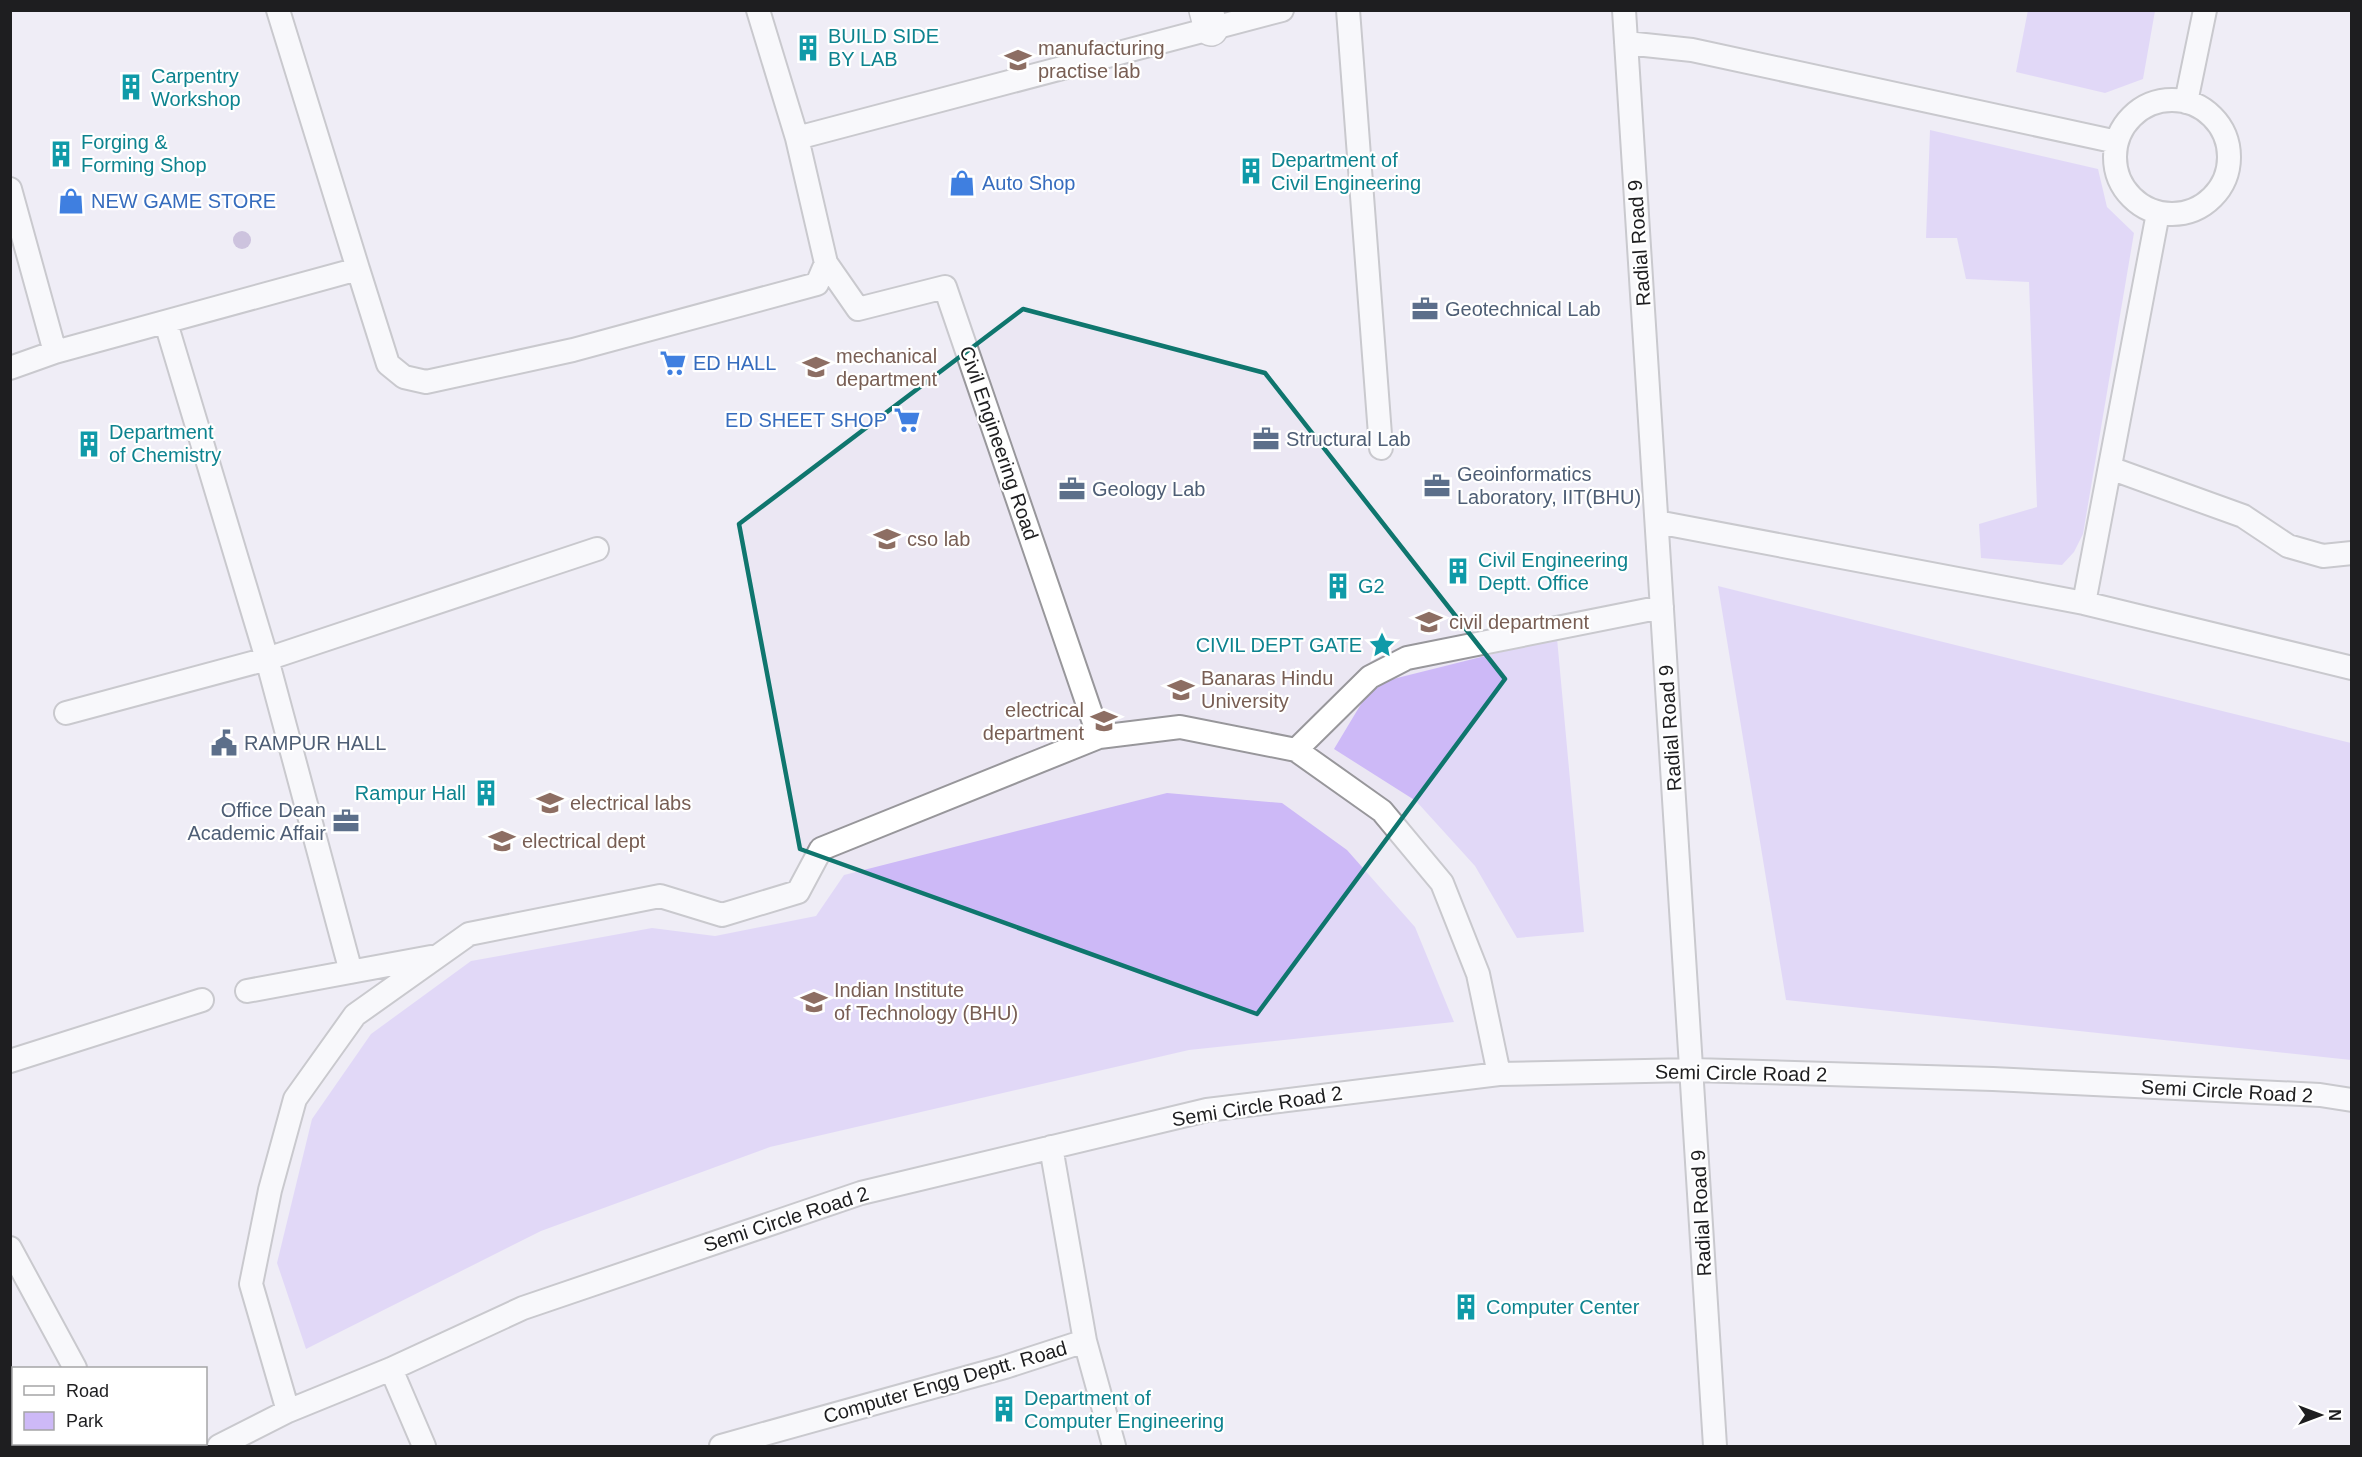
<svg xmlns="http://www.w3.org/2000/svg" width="2362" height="1457" font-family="Helvetica,sans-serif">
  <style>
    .built { fill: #ebe7f3; fill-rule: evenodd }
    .green { fill: #cdb9f7 }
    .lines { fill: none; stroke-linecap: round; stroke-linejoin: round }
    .service-casing { stroke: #98979b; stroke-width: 26 }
    .minor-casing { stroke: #98979b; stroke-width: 36 }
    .service { stroke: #fff; stroke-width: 22 }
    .minor { stroke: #fff; stroke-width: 33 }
    .tree { fill: #9f89bf }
    .marked { fill: none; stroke: #0f766e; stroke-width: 4.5; stroke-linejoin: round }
    .labels { text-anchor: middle; stroke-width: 4.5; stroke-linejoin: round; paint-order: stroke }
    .culture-label { font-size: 20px; fill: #0d838f; stroke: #fff; text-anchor: start }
    .education-label { font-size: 20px; fill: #785e54; stroke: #fff; text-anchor: start }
    .shop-label { font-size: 20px; fill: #366cbe; stroke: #fff; text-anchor: start }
    .street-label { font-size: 20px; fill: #1e1e20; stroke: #fff }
    .service-label { font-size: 20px; fill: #4e5e75; stroke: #fff; text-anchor: start }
  </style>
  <rect width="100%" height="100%" fill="#f3f2f7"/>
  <!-- built -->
  <path class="built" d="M 10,11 L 2351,11 L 2351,1446 L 11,1446 ZM 14,1368 L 206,1368 L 206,1444 L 14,1444 Z"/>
  <!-- green -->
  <path class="green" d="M 2028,10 L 2155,11 L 2143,79 L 2105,93 L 2016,72 Z
    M 1930,130 L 2098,169 L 2107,207 L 2134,233 L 2083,534 L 2074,552 L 2062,565 L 1981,558 L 1979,524 L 2037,507 L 2029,282 L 1966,279 L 1957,238 L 1926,238 Z
    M 1718,586 L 2351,743 L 2351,1060 L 1786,1000 Z
    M 1557,638 L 1584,932 L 1517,938 L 1475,866 L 1416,801 L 1334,749 L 1373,684 Z
    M 1167,793 L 1282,803 L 1347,850 L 1415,927 L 1454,1022 L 1189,1050 L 770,1147 L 541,1231 L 306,1349 L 277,1263 L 312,1119 L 371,1034 L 471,961 L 652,928 L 715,936 L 816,916 L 844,875 Z"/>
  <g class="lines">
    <!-- service casing -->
    <g class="service-casing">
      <path id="service" d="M 1348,10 L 1381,448
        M 1624,10 L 1715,1446
        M 1626,43 L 1692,50 L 2117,142
        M2115 157a57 57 0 1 1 114 0a57 57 0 1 1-114 0Z
        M 2186,102 L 2205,10
        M 797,138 L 1282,10
        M 10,189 L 55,352
        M 826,263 L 858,309 L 945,287 L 1099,737
        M 358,269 L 388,364 L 404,377 L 426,382 L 573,350 L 817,284 L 826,263 L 797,138 L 758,10
        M 10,368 L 55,352 L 358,269 L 278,10
        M 2110,468 L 2243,516 L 2288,546 L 2323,556 L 2352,553
        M 1657,522 L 2084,603 L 2352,668
        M 2084,603 L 2158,213
        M 66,713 L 267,659 L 166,323
        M 1296,750 L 1370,677 L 1407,658 L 1662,607
        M 351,972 L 267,659 L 597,549
        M 247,991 L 431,957
        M 10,1061 L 202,1000
        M 10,1248 L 75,1368
        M 1085,1341 L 1114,1446
        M 391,1369 L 424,1446
        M 288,1411 L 251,1284 L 270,1190 L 295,1099 L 355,1015 L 469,934 L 660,896 L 722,915 L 798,892 L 821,849 L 1099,737 L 1180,727 L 1296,750 L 1382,811 L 1442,883 L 1478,974 L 1499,1074
        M 115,1444 L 116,1446
        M 219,1446 L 288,1411 L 391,1369 L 523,1308 L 861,1193 L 1207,1110 L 1499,1074 L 1693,1070 L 1993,1079 L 2320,1095 L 2352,1100
        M 721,1446 L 1005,1367 L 1085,1341 L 1051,1147"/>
    </g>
    <!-- minor casing -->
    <g class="minor-casing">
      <path id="minor" d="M 1206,10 L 1211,29"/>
    </g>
    <!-- service -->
    <use href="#service" class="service"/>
    <!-- minor -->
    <use href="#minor" class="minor"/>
  </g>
  <!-- trees -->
  <circle class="tree" cx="242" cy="240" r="9"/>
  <!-- marked area -->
  <path d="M0 0H2362V1457H0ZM 1023,309 L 1265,373 L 1505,679 L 1257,1014 L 800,849 L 739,524 Z" fill="#f3f2f7" fill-opacity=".55" fill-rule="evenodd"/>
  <path class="marked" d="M 1023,309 L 1265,373 L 1505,679 L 1257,1014 L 800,849 L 739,524 Z"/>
  <!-- icons -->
  <defs>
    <g id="building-bare" transform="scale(2.07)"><path d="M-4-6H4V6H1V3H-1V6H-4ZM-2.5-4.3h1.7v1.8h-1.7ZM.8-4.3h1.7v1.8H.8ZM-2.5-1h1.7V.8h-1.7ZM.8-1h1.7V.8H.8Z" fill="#0f9aa8" stroke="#fff" stroke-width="2.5" paint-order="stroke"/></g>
    <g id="university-bare" transform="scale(2.07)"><path d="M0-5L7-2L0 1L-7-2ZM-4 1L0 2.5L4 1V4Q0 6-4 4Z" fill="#8d6e63" stroke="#fff" stroke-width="2.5" paint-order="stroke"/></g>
    <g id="shop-bare" transform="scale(2.07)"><path d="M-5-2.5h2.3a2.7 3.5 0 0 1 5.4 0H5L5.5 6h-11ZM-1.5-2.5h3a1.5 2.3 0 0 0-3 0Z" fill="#3f7fe0" stroke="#fff" stroke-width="2.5" paint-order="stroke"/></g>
    <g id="office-bare" transform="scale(2.07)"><path d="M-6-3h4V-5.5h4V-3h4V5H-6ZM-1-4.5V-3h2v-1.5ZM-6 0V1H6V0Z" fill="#5c6f8a" stroke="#fff" stroke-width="2.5" paint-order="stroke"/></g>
    <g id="supermarket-bare" transform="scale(2.07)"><path d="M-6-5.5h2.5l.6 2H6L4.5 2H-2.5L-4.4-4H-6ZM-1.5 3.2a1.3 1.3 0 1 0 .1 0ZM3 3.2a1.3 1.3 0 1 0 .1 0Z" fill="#3f7fe0" stroke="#fff" stroke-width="2.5" paint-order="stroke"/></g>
    <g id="sight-bare" transform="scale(2.07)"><path d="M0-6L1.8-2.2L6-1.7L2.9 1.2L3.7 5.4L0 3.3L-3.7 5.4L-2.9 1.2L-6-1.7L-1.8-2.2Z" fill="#0f9aa8" stroke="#fff" stroke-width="2.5" paint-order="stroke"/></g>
    <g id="civic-bare" transform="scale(2.07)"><path d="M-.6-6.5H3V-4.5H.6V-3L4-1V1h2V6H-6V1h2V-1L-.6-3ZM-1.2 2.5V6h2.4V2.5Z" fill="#5c6f8a" stroke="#fff" stroke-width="2.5" paint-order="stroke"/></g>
  </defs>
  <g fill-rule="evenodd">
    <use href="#building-bare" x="808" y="48"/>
    <use href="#university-bare" x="1018" y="60"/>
    <use href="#building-bare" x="131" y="87"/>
    <use href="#building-bare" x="61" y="154"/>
    <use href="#building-bare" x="1251" y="171"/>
    <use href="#shop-bare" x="962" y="183"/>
    <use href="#shop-bare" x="71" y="201"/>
    <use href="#office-bare" x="1425" y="309"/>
    <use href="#supermarket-bare" x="673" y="363"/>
    <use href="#university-bare" x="816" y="367"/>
    <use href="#supermarket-bare" x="907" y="420"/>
    <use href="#office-bare" x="1266" y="439"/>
    <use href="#building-bare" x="89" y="444"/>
    <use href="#office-bare" x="1437" y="486"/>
    <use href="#office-bare" x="1072" y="489"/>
    <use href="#university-bare" x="887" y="539"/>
    <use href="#building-bare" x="1458" y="571"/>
    <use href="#building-bare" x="1338" y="586"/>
    <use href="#university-bare" x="1429" y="622"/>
    <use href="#sight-bare" x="1382" y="645"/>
    <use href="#university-bare" x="1181" y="690"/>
    <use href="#university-bare" x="1104" y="721"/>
    <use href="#civic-bare" x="224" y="743"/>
    <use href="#building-bare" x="486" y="793"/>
    <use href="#university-bare" x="550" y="803"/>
    <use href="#office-bare" x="346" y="821"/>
    <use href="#university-bare" x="502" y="841"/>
    <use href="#university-bare" x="814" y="1002"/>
    <use href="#building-bare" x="1466" y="1307"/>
    <use href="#building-bare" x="1004" y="1409"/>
  </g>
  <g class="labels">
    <!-- culture labels -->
    <g class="culture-label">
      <text x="828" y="43">BUILD SIDE<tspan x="828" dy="23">BY LAB</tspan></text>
      <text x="151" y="83">Carpentry<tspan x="151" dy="23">Workshop</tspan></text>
      <text x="81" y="149">Forging &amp;<tspan x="81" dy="23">Forming Shop</tspan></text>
      <text x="1271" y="167">Department of<tspan x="1271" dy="23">Civil Engineering</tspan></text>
      <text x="109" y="439">Department<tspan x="109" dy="23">of Chemistry</tspan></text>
      <text x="1478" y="567">Civil Engineering<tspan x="1478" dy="23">Deptt. Office</tspan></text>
      <text x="1358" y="593">G2</text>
      <text x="1362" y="652" text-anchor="end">CIVIL DEPT GATE</text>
      <text x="466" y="800" text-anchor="end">Rampur Hall</text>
      <text x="1486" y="1314">Computer Center</text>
      <text x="1024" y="1405">Department of<tspan x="1024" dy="23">Computer Engineering</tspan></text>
    </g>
    <!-- education labels -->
    <g class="education-label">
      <text x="1038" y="55">manufacturing<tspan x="1038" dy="23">practise lab</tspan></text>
      <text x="836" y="363">mechanical<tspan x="836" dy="23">department</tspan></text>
      <text x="907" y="546">cso lab</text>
      <text x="1449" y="629">civil department</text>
      <text x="1201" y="685">Banaras Hindu<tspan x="1201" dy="23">University</tspan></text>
      <text x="1084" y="717" text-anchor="end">electrical<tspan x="1084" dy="23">department</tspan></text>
      <text x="570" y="810">electrical labs</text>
      <text x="522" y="848">electrical dept</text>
      <text x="834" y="997">Indian Institute<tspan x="834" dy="23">of Technology (BHU)</tspan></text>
    </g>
    <!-- shop labels -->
    <g class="shop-label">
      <text x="982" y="190">Auto Shop</text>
      <text x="91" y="208">NEW GAME STORE</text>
      <text x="693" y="370">ED HALL</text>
      <text x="887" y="427" text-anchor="end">ED SHEET SHOP</text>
    </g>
    <!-- street labels -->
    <g class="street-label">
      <text transform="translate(1639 243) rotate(-94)" y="7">Radial Road 9</text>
      <text transform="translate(999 443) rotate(71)" y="7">Civil Engineering Road</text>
      <text transform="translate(1670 728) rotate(-94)" y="7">Radial Road 9</text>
      <text transform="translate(1741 1073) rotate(1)" y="7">Semi Circle Road 2</text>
      <text transform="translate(2227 1091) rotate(3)" y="7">Semi Circle Road 2</text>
      <text transform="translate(1257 1106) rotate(-9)" y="7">Semi Circle Road 2</text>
      <text transform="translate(1701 1213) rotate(-93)" y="7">Radial Road 9</text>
      <text transform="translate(786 1219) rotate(-18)" y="7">Semi Circle Road 2</text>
      <text transform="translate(945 1382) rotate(-16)" y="7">Computer Engg Deptt. Road</text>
    </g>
    <!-- service labels -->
    <g class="service-label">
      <text x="1445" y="316">Geotechnical Lab</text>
      <text x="1286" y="446">Structural Lab</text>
      <text x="1457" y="481">Geoinformatics<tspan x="1457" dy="23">Laboratory, IIT(BHU)</tspan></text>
      <text x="1092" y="496">Geology Lab</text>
      <text x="244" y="750">RAMPUR HALL</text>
      <text x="326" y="817" text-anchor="end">Office Dean<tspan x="326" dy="23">Academic Affair</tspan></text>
    </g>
  </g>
  <!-- border -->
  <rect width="2362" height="1457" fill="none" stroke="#1e1e20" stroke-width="24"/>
  <!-- legend -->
  <rect x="12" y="1367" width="195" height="78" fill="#ffffff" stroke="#a5a5a6" stroke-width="1.5"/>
  <rect x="24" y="1386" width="30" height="9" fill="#ffffff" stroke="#a5a5a6" stroke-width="1.5"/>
  <text x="66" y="1397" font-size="18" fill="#1e1e20">Road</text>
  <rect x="24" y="1412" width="30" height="18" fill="#cdb9f7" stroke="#a5a5a6" stroke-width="1.5"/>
  <text x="66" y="1427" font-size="18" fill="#1e1e20">Park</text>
  <!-- north arrow -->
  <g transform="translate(2320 1415) rotate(90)" stroke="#ffffff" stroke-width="4.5" paint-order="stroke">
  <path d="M0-4.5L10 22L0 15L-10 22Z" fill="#1e1e20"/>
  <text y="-9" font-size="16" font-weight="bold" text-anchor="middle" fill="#1e1e20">N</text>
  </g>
</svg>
